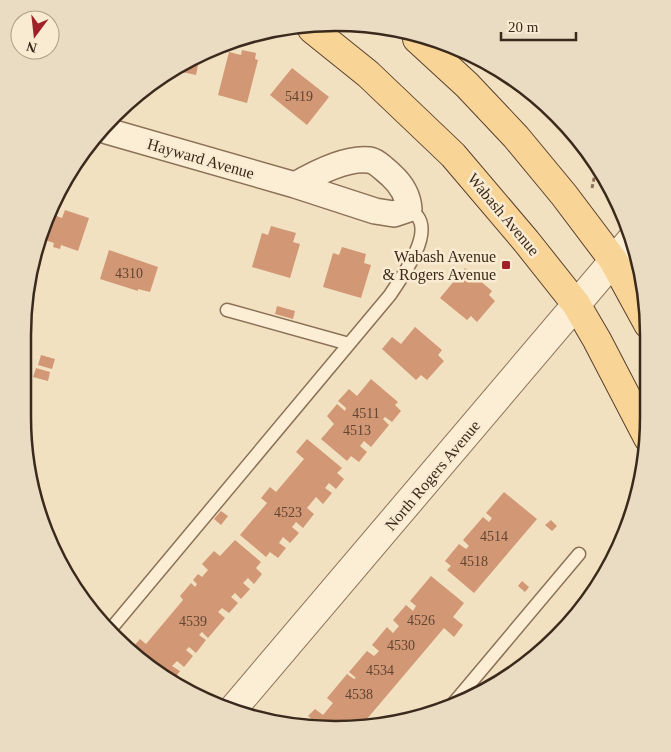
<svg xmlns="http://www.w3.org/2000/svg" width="671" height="752" font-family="'Times New Roman',serif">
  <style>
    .building { fill: #d29774 }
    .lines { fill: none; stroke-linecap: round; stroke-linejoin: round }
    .service-casing { stroke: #8c7157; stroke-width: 15 }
    .minor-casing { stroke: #8c7157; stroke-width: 28 }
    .tertiary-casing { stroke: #8c7157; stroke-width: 30 }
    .primary-casing { stroke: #5a3f2c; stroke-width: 30 }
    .path { stroke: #8c7157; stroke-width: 3; stroke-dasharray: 4 2.5; stroke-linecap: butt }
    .service { stroke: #fbeed5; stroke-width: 12 }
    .minor { stroke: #fbeed5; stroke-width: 25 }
    .tertiary { stroke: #fbeed5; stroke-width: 28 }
    .primary { stroke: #f8d596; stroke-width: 28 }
    .poi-dot { fill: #a02229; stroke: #f8ebd1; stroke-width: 2 }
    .labels { text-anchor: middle; stroke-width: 5; stroke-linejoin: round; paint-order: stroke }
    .number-label { font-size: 14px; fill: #614532 }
    .street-label { font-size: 16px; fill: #3b2a1c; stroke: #f8ebd1 }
    .poi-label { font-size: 16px; fill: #3b2a1c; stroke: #f8ebd1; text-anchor: end }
    .rim { fill: none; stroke: #3b2a1c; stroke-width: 2.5 }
  </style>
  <rect width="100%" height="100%" fill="#f1e1c1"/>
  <!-- building -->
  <path class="building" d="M 242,50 L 256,53 L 255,59 L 258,60 L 247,103 L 218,95 L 229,52 L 241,55 Z
    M 199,60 L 196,75 L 178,71 Z
    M 292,68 L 329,97 L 307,125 L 270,95 Z
    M 65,210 L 89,218 L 78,251 L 61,245 L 60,249 L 53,247 L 54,243 L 42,239 L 51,214 L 62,218 Z
    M 271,226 L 296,233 L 293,242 L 300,244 L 290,278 L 252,267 L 262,233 L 268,235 Z
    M 342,247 L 366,254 L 364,263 L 371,265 L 361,298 L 323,287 L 333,253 L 339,255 Z
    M 109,250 L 158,267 L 150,292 L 138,289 L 138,291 L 100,279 Z
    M 465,268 L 492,291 L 489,295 L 495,301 L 477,322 L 471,316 L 467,320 L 440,298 Z
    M 277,306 L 295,311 L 293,319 L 275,314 Z
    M 415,327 L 442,350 L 438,355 L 444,361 L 427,380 L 421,375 L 416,380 L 382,349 L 392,337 L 401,344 Z
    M 41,355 L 55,359 L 52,369 L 38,365 Z
    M 36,368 L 50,372 L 48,381 L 33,377 Z
    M 371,379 L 398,402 L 395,405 L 401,411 L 392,422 L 385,417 L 383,419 L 389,425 L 371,447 L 364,441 L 360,446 L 367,452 L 359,462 L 351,456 L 347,461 L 321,439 L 334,424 L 327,416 L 337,404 L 345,411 L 346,408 L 338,401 L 349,389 L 357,396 Z
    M 307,439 L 342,468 L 337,473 L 344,479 L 336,489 L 329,483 L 325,488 L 332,493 L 323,504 L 316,497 L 307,508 L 314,514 L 303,528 L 296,522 L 292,527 L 299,533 L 290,543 L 283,537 L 279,543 L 286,548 L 278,558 L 270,552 L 266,557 L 240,535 L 267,503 L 261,498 L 270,487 L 276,492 L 304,459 L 296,452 Z
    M 504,492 L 537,519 L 474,593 L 447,570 L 451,566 L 445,561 L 459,544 L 466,549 L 469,546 L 463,540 L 483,517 L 489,522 L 492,518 L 486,513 Z
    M 221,511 L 228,516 L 221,525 L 214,519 Z
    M 551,520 L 557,526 L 552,531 L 545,525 Z
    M 235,540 L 261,562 L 256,568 L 262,574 L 254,584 L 248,578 L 243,583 L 250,589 L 241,599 L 235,593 L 231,597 L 238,603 L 229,613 L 222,608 L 218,612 L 225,618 L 208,638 L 202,632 L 199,635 L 206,640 L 196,653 L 189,647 L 186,650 L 193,656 L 184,667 L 177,661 L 172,666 L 180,671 L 172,682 L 145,665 L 136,655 L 139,651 L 134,646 L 140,639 L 146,644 L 183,600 L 180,596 L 191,583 L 195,587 L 197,584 L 193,580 L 198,574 L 202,577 L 208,570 L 202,564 L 214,551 L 220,556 Z
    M 431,576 L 464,603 L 453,617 L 463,625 L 454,637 L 444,628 L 361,726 L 336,729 L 313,727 L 317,723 L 308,716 L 315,709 L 323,715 L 333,703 L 327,698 L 347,674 L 354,679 L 356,678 L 349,672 L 367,651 L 374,656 L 379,651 L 372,645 L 387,627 L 393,633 L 399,626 L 393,620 L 406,605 L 413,611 L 416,606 L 410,601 Z
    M 522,581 L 529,587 L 525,592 L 518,586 Z"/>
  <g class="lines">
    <!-- service casing -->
    <g class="service-casing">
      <path id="service" d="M 227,310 L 349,344
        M 110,630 L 390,295 C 401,278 432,237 418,217 C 416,214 411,211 409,209
        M 452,705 L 579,554"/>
    </g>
    <!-- minor casing -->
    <g class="minor-casing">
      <path id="minor" d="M 107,131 L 295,185 L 375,211 L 394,214 L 409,209 C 408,195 402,185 391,175 C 385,170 377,161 369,160 C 346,157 314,174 295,185"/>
    </g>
    <!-- tertiary casing -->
    <g class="tertiary-casing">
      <path id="tertiary" d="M 233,709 L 631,240"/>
    </g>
    <!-- primary casing -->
    <g class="primary-casing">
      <path id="primary" d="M 312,29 L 368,74 L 453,155 L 526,241 L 576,304 L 597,340 L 648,438
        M 417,39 L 467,85 L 516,137 L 564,195 L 613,260 L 648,324"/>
    </g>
    <!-- path -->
    <path class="path" d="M 592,188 L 596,169"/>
    <!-- service -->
    <use href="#service" class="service"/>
    <!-- minor -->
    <use href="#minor" class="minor"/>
    <!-- tertiary -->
    <use href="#tertiary" class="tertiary"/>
    <!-- primary -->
    <use href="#primary" class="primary"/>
  </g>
  <!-- markers -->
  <rect class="poi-dot" x="501" y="260" width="10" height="10" rx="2.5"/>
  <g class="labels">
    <!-- number labels -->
    <g class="number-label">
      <text x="299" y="101">5419</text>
      <text x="129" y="278">4310</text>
      <text x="366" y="418">4511</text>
      <text x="357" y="435">4513</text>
      <text x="288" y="517">4523</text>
      <text x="494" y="541">4514</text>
      <text x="474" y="566">4518</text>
      <text x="421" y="625">4526</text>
      <text x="193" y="626">4539</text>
      <text x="401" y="650">4530</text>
      <text x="380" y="675">4534</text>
      <text x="359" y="699">4538</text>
    </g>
    <!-- street labels -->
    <g class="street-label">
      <text transform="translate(201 158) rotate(16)" y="6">Hayward Avenue</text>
      <text transform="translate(504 214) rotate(50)" y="6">Wabash Avenue</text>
      <text transform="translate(432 475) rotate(-50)" y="6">North Rogers Avenue</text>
    </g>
    <!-- poi labels -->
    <g class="poi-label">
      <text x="496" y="262">Wabash Avenue<tspan x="496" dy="18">&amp; Rogers Avenue</tspan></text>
    </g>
  </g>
  <!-- crop -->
  <path d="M0 0H671V752H0ZM335 31H336A304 304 0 0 1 640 335V417A304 304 0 0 1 336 721H335A304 304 0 0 1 31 417V335A304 304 0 0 1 335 31Z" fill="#e9dcc3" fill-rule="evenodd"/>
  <path class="rim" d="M335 31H336A304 304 0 0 1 640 335V417A304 304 0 0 1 336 721H335A304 304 0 0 1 31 417V335A304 304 0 0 1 335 31Z"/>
  <!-- north arrow -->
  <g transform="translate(35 35) rotate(195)"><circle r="24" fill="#f8ebd1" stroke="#ac9e89"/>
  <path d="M0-4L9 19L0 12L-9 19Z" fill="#a02229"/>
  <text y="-8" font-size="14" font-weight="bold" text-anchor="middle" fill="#3b2a1c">N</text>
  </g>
  <!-- scale -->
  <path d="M501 32v8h75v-8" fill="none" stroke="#3b2a1c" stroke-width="2.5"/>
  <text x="508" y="32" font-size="15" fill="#3b2a1c" stroke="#f8ebd1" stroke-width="4" paint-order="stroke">20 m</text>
</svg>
